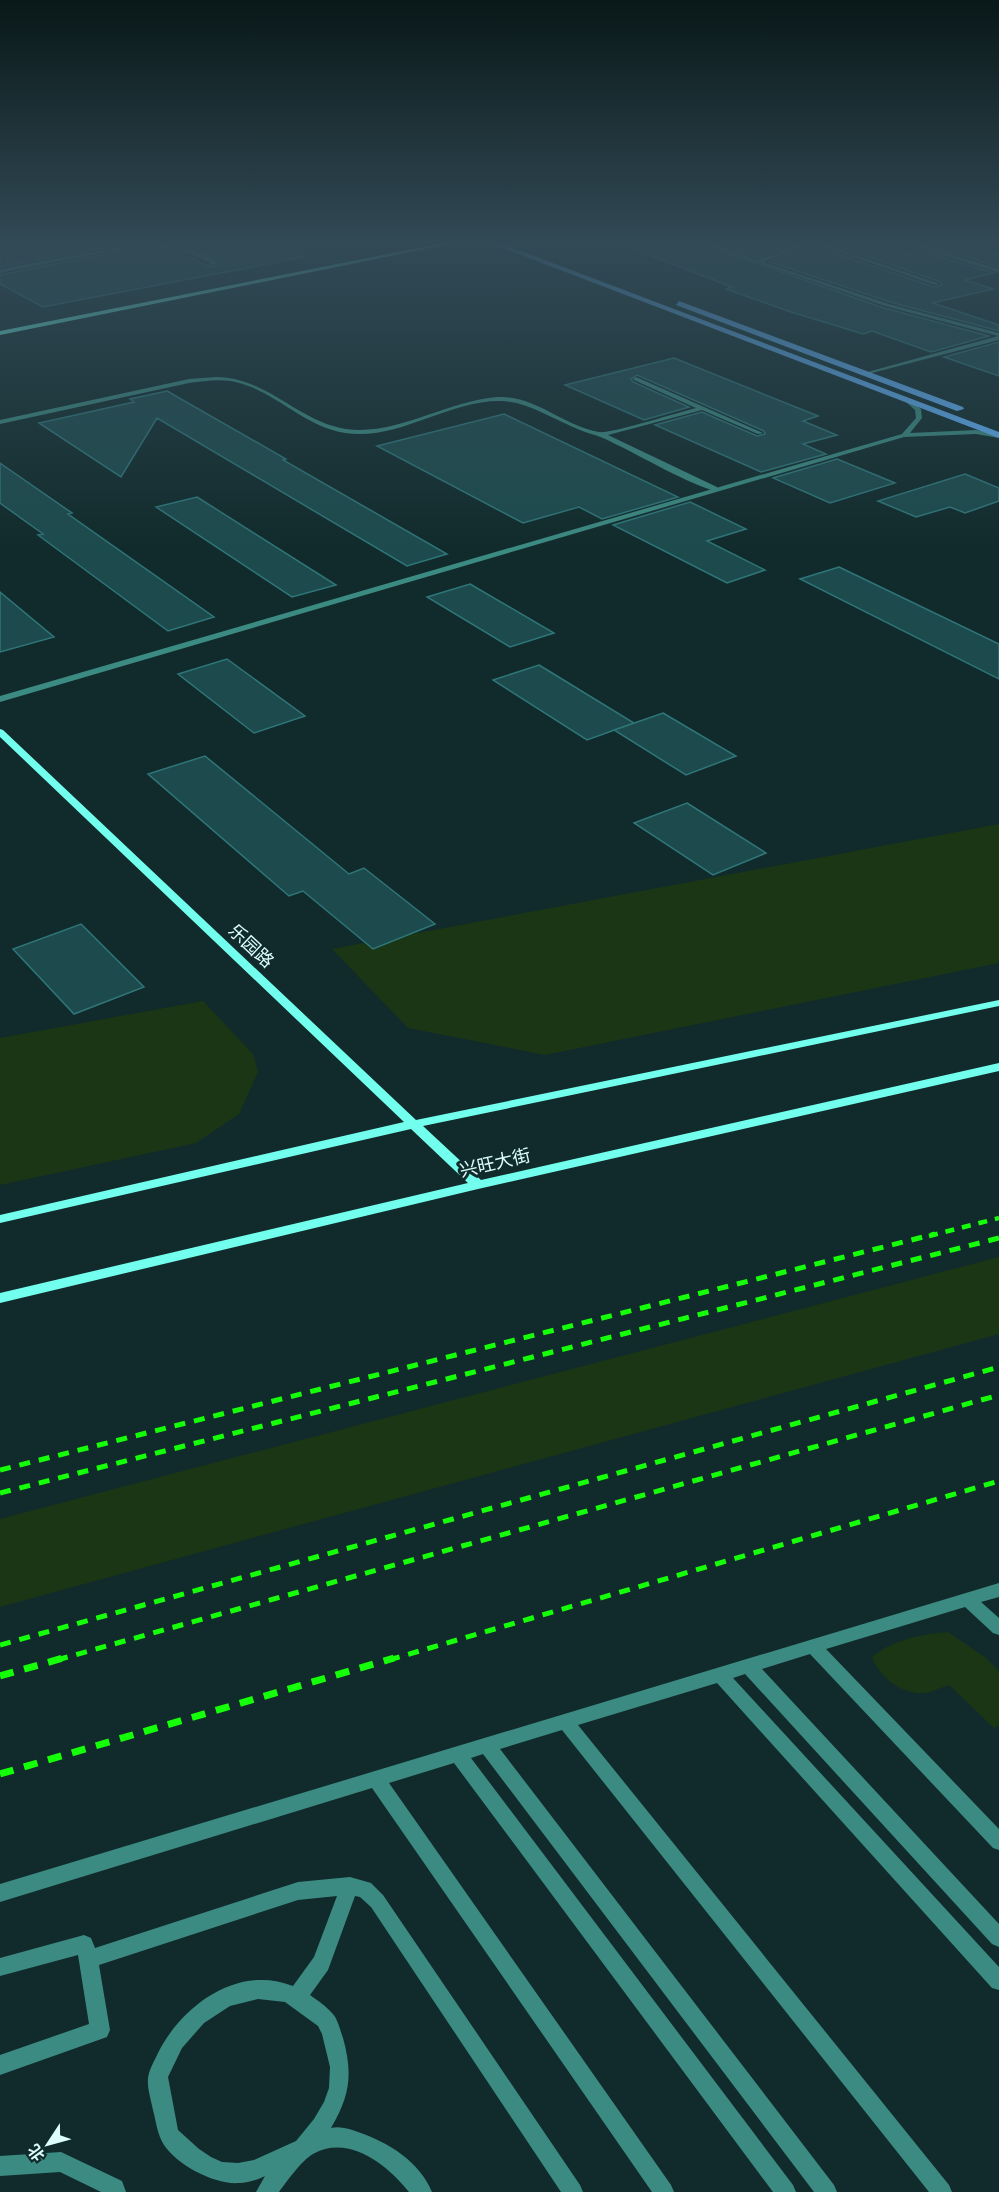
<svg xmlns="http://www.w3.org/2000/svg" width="999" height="2192" font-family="'Fira Sans','Noto Sans SC',sans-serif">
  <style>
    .green { fill: #1a3614 }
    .building { fill: #1d4b4d; stroke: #2f7679; stroke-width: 1.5 }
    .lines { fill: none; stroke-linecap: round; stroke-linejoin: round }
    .lane { fill: #3c8b82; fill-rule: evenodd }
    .street { fill: #3c8b82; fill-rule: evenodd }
    .secondary { fill: #73ffed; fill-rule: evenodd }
    .primary { fill: #63b5ff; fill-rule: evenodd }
    .rail-far2 { stroke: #15ff08; stroke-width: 4.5; stroke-dasharray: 9 8; stroke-linecap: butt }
    .rail-far1 { stroke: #15ff08; stroke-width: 5; stroke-dasharray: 11 9; stroke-linecap: butt }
    .rail { stroke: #15ff08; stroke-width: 7; stroke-dasharray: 14 11; stroke-linecap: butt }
    .labels { text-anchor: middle; stroke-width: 6; stroke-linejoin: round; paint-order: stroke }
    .street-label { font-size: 18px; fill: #dcfffe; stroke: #112b2c }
  </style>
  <rect width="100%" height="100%" fill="#112b2c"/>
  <!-- green -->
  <path class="green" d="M 999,824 L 999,963 L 545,1055 L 408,1028 L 332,949 Z
    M 203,1001 L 253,1054 L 258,1072 L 239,1114 L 196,1143 L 0,1185 L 0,1038 Z
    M 999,1257 L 999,1334 L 0,1607 L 0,1519 Z
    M 948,1632 L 986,1658 L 999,1671 L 999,1725 L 994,1728 L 949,1685 C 939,1688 927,1695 916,1693 C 896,1690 879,1675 872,1657 C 892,1640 922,1634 948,1632 Z"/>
  <!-- building -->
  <path class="building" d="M 0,243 L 125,243 L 125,244 L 0,267 Z
    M 169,243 L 302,243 L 304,257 L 43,307 L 0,284 L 0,275 L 136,248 L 177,252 L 211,267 L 219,265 L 206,254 Z
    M 628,243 L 699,243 L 884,308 L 989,336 L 931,352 L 872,331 L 863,334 L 788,311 L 726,289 L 732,287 L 628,247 Z
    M 717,243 L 795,243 L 758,258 Z
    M 828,243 L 873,243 L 904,253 L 919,250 L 993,273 L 965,280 L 993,289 L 933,303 L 999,325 L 999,331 L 890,302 L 770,262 L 811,245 L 934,287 L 942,285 L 941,282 Z
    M 948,243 L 967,243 L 999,253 L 999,267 L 933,247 Z
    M 999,342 L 999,376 L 944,357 Z
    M 674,358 L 818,416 L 803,421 L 837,435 L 803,444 L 826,454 L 761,472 L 655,425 L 702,412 L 757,436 L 765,434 L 764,431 L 637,375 L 631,379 L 633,382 L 689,407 L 644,420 L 565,385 Z
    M 167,391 L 286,459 L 283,460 L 447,554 L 407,566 L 157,418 L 121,477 L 39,423 L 134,402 L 130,399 Z
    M 504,414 L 678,497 L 602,519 L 579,507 L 523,523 L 377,446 Z
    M 837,459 L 895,483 L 830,503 L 773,478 Z
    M 0,463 L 72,513 L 68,514 L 214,617 L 168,631 L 38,535 L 43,534 L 0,503 Z
    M 965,474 L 999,488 L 999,501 L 965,513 L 950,507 L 916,517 L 878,501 Z
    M 197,497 L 336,585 L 292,597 L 156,507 Z
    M 690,502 L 746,529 L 707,541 L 765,570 L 727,583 L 613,525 Z
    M 839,567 L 999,644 L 999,679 L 800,579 Z
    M 470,584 L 554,633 L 510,647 L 427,597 Z
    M 0,592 L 54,637 L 0,652 Z
    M 227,659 L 305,716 L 254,733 L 178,674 Z
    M 539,665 L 634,723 L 587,740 L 493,680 Z
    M 663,713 L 736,756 L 686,775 L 614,730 Z
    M 205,756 L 349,874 L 364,868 L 435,924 L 373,949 L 303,891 L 289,896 L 148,774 Z
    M 687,803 L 766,853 L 713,875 L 634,823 Z
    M 81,924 L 144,987 L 74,1014 L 13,949 Z"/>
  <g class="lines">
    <!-- lane -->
    <path class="lane" d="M 127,243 L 145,245 L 167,243 L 162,245 C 181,249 203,250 217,264 L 212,265 C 199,254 172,248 156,247 C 149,246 144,248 136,246 L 0,273 L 0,269 L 131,245 Z
      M 701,243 L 709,243 L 758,260 L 802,243 L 810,243 L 763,262 L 889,304 L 999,333 L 999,340 L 864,375 L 864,373 L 998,336 L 885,306 Z
      M 812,243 L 820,243 L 940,284 L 935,285 Z
      M 905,243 L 914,243 L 999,269 L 999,273 Z
      M 216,377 C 267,377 298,422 346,429 C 397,436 446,401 497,397 C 535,395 563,426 599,432 C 611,434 679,412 696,408 L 634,380 L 633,379 L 636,377 L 763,433 L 758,434 L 702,410 L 608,435 L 717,487 L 718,489 L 714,491 C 678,479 638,454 603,438 C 593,434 583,432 573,427 C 549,417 527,402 501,401 C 448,400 399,441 345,433 C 305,427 277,393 239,383 C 223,378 205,381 189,383 L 0,424 L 0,420 L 189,379 Z
      M 999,1583 L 999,1597 L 981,1602 L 999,1618 L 999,1635 L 993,1633 L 965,1607 L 826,1649 L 999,1829 L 999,1850 L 993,1848 L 810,1654 L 762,1669 L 999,1924 L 999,1947 L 992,1944 L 745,1674 L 733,1678 L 999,1967 L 999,1990 L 992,1988 L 717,1683 L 578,1725 L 949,2185 L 952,2192 L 929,2192 L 562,1730 L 500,1749 L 834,2185 L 837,2192 L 814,2192 L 483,1754 L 471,1758 L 793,2185 L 796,2192 L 773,2192 L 454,1763 L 389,1783 L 671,2185 L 674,2192 L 652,2192 L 372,1788 L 0,1902 L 0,1884 Z
      M 350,1877 L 371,1883 L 383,1895 L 580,2185 L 583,2192 L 561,2192 L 371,1907 L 360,1897 L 355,1896 L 328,1970 L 310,1995 C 317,2000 326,2006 332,2013 C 338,2019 340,2030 343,2038 C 353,2074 350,2096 331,2128 C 340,2126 350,2129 358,2132 C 388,2142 420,2162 432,2192 L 409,2192 C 387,2165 349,2134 313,2154 C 302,2160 287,2181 279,2192 L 256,2192 L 265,2176 C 257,2180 248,2183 239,2183 C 215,2185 177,2165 164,2145 C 157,2134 156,2121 153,2110 C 151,2100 147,2088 148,2078 C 149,2069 155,2060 158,2053 C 182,2005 239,1964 293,1986 L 314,1957 L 337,1896 L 298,1900 L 99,1965 L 110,2030 L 107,2037 L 0,2075 L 0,2055 L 89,2024 L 78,1955 L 0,1976 L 0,1958 L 84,1935 L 91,1938 L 95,1948 L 298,1882 ZM 258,1999 L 285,2002 L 318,2026 L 322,2034 L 330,2067 L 329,2088 L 324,2102 L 314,2119 L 296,2141 L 254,2160 L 238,2163 L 222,2162 L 211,2157 L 199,2149 L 178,2130 L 168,2077 L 182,2048 L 204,2023 L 230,2006 Z
      M 61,2152 L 122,2181 L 126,2192 L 101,2192 L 60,2172 L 0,2176 L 0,2156 Z"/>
    <!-- street -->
    <path class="street" d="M 906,400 L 910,400 L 921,409 L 922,418 L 910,433 L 976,430 L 999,434 L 999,438 L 976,434 L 904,437 L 0,702 L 0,696 L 902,434 L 916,418 L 915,410 L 906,402 Z"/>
    <!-- secondary -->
    <path class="secondary" d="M 443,243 L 455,243 L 0,335 L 0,331 Z
      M 0,729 L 3,730 L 416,1120 L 999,1000 L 999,1006 L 423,1126 L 481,1180 L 999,1063 L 999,1071 L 478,1189 L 0,1303 L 0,1293 L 468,1183 L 411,1129 L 0,1223 L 0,1215 L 404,1122 L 0,737 Z"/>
    <!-- primary -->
    <path class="primary" d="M 490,243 L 500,243 L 999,432 L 999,438 Z
      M 679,301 L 963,407 L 964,409 L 957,411 L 676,305 Z"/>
    <!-- rail-far2 -->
    <path class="rail-far2" d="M 929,1236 L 999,1218"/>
    <!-- rail-far1 -->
    <path class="rail-far1" d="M 0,1470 L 935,1234
      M 0,1493 L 999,1238
      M 0,1645 L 999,1367
      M 57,1660 L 999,1395
      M 389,1660 L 999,1481"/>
    <!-- rail -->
    <path class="rail" d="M 0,1676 L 63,1658
      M 0,1774 L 394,1658"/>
  </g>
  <!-- sky -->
  <linearGradient id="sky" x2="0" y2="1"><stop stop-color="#091818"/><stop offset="0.44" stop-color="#324a56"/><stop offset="1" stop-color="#324a56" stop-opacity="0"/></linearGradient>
  <rect width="999" height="550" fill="url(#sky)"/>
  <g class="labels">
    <!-- street labels -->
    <g class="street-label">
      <text transform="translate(251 946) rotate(43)" y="6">乐园路</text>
      <text transform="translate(495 1163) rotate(-13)" y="6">兴旺大街</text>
    </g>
  </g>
  <!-- north arrow -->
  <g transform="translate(48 2144) rotate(234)" stroke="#112b2c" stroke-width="4.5" paint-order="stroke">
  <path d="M0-4.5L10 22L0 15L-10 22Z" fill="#dcfffe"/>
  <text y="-9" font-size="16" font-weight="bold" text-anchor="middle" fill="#dcfffe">北</text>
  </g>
</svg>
